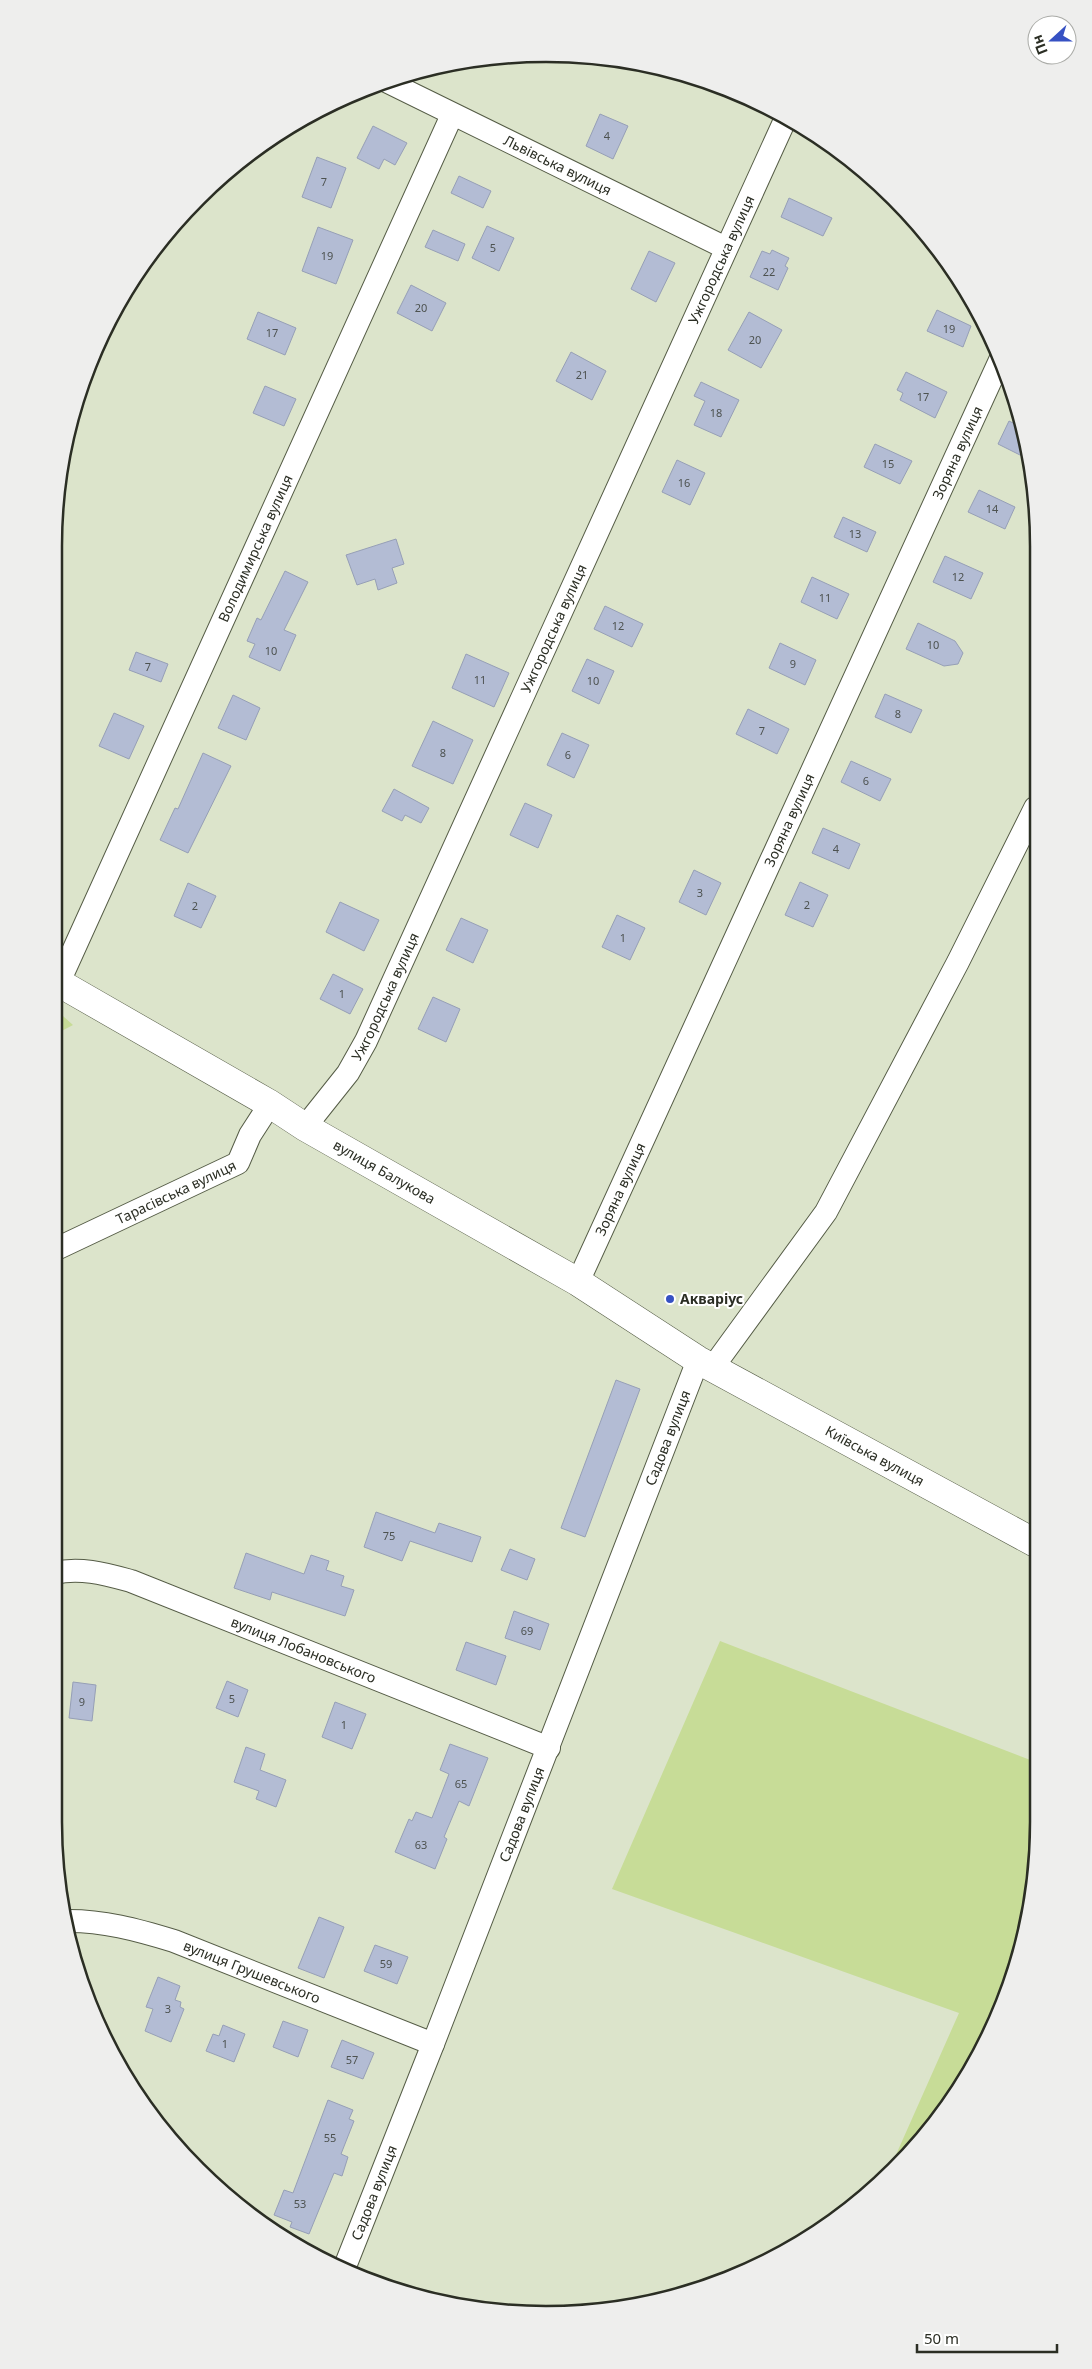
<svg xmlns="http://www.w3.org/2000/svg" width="1092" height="2369" font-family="'Noto Sans',sans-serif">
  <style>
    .green { fill: #c7dc97 }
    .building { fill: #b3bcd4; stroke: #969fb6 }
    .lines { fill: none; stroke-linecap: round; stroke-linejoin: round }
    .street-casing { stroke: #555c46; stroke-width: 24 }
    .secondary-casing { stroke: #555c46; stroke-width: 29 }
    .street { stroke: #fff; stroke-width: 22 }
    .secondary { stroke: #fff; stroke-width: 28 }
    .poi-dot { fill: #3651c3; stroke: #fff; stroke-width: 2 }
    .labels { text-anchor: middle; stroke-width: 4; stroke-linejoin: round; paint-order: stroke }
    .number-label { font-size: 11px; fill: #4d5250 }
    .street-label { font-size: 14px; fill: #2b2e24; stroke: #fff }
    .poi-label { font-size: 14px; font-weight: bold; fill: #2b2e24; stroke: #fff; text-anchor: start }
    .rim { fill: none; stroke: #2b2e24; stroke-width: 2.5 }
  </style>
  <rect width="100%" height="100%" fill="#dce4cb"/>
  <!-- green -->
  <path class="green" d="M 54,1008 L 73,1025 L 54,1035 Z
    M 720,1641 L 1038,1763 L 1038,1823 L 1029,1919 L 1001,2011 L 972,2069 L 916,2148 L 887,2175 L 959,2013 L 612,1889 Z"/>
  <!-- building -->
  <path class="building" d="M 600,114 L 628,126 L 613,159 L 586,146 Z
    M 373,126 L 407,143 L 395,165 L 384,159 L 379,169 L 357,158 Z
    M 317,157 L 346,168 L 331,208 L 302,197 Z
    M 459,176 L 491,191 L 483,208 L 451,193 Z
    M 789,198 L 832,218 L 823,236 L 781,217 Z
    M 487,226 L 514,238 L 499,271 L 472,258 Z
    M 318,227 L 353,240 L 336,284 L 302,271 Z
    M 433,230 L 465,244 L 458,261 L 425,247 Z
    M 772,250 L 789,258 L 785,266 L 788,268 L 778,290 L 750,277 L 762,251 L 770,254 Z
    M 649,251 L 675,263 L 656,302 L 631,289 Z
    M 411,285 L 446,303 L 432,331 L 397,313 Z
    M 937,310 L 971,326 L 963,347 L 927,331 Z
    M 258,312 L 296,328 L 285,355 L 247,339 Z
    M 749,312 L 782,330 L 761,368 L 728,350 Z
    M 571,352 L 606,371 L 592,400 L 556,381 Z
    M 906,372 L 947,392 L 935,418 L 900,400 L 903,393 L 897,390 Z
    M 701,382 L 739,400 L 721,437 L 694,425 L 705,401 L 694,396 Z
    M 265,386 L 296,399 L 284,426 L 253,413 Z
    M 1009,421 L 1019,426 L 1028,459 L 998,444 Z
    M 875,444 L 912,461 L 900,484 L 864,467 Z
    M 677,460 L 705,473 L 690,505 L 662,492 Z
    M 979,490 L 1015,507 L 1005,529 L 968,512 Z
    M 843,517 L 876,532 L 867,552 L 834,537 Z
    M 396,539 L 404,564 L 392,568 L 397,583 L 378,590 L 375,579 L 357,585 L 346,555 Z
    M 945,556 L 983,573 L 971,599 L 933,582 Z
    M 285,571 L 308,582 L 284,630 L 296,635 L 280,671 L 249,657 L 255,644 L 247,641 L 257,618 L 261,620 Z
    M 812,577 L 849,594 L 837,619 L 801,602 Z
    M 605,606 L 643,624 L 632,647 L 594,629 Z
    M 918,623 L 955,641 L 963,653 L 958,664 L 944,666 L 906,649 Z
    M 780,643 L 816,660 L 805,685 L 769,668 Z
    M 136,652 L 168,664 L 161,682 L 129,670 Z
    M 466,654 L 509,673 L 494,707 L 452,688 Z
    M 587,659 L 614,671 L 599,704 L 572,691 Z
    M 885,694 L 922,710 L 911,733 L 875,717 Z
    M 233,695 L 260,708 L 246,740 L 218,728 Z
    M 748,709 L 789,729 L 777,754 L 736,734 Z
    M 114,713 L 144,726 L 129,759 L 99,746 Z
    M 433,721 L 473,740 L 453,784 L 412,766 Z
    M 562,733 L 589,745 L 574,778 L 547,765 Z
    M 203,753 L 231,766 L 188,853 L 160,840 L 175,808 L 178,809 Z
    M 851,761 L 891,779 L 880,801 L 841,782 Z
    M 394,789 L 429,808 L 421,823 L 405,815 L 402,821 L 382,811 Z
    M 525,803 L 552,815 L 538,848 L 510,835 Z
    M 823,828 L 860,844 L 849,869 L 812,853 Z
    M 694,870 L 721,883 L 706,915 L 679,902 Z
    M 800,882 L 828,895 L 813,927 L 785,915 Z
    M 188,883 L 216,896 L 201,928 L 174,916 Z
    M 340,902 L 379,920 L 364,951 L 326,932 Z
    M 617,915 L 645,928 L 630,960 L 602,947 Z
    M 461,918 L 488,930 L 473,963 L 446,950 Z
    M 333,974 L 363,989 L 350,1014 L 320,999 Z
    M 433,997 L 460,1009 L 446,1042 L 418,1029 Z
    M 616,1380 L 640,1389 L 585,1537 L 561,1528 Z
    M 376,1512 L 435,1533 L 439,1523 L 481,1537 L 472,1562 L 410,1541 L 402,1561 L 364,1547 Z
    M 510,1549 L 535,1559 L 527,1580 L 501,1570 Z
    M 246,1553 L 304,1574 L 311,1555 L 329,1561 L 326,1570 L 344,1576 L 341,1586 L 354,1590 L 345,1616 L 272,1592 L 270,1600 L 234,1588 Z
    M 514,1611 L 549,1624 L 540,1650 L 505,1638 Z
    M 466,1642 L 506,1656 L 496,1685 L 456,1670 Z
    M 227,1681 L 248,1690 L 238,1717 L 216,1708 Z
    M 73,1682 L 96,1685 L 92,1721 L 69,1718 Z
    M 335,1702 L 366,1714 L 352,1749 L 322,1737 Z
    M 450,1744 L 488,1758 L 469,1806 L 459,1801 L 444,1837 L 447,1839 L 435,1869 L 395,1852 L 409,1819 L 412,1821 L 416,1812 L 432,1818 L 449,1774 L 440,1770 Z
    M 246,1747 L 265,1754 L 260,1770 L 286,1780 L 276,1807 L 256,1799 L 259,1791 L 234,1782 Z
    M 319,1917 L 344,1927 L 324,1978 L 298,1968 Z
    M 375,1945 L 408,1957 L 397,1984 L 364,1971 Z
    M 158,1977 L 180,1986 L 175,2000 L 181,2002 L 180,2007 L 184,2009 L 171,2042 L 145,2031 L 153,2009 L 146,2007 Z
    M 283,2021 L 308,2030 L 298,2057 L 273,2047 Z
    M 223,2025 L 245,2034 L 234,2062 L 206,2051 L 213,2034 L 219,2036 Z
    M 342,2040 L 374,2053 L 363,2079 L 331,2067 Z
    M 328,2100 L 353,2110 L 349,2119 L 354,2121 L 341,2154 L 348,2157 L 342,2176 L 334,2173 L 309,2234 L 290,2227 L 292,2222 L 274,2215 L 284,2190 L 293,2193 Z"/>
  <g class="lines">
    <!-- street casing -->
    <g class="street-casing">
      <g id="street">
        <path id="s1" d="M 388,82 L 726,248"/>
        <path id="s2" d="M 59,982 L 452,115"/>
        <path id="s3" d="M 305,1127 L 348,1073 L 366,1041 L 785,120"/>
        <path id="s4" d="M 54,1250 L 238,1163 L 250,1135 L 270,1104"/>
        <path id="s5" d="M 578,1282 L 1001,358"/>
        <path d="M 713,1367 L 826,1212 L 958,962 L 1035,808"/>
        <path id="s6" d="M 54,1573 C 81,1567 105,1574 131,1581 L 549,1748"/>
        <path id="s7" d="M 64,1921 C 102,1920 138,1930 174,1941 L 433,2044"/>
        <path id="s8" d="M 344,2269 L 433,2044 L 698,1360"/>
      </g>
    </g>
    <!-- secondary casing -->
    <g class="secondary-casing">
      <g id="secondary">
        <path id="s9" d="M 54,980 L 270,1104 L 305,1127 L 578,1282 L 698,1360 L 1037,1544"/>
      </g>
    </g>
    <!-- street -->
    <use href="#street" class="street"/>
    <!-- secondary -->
    <use href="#secondary" class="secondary"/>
  </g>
  <!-- markers -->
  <circle class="poi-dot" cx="670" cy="1299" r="5"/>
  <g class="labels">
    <!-- number labels -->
    <g class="number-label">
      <text x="607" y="140">4</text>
      <text x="324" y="186">7</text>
      <text x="493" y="252">5</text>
      <text x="327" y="260">19</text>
      <text x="769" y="276">22</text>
      <text x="421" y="312">20</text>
      <text x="949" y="333">19</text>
      <text x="272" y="337">17</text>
      <text x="755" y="344">20</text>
      <text x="582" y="379">21</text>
      <text x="923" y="401">17</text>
      <text x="716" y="417">18</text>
      <text x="888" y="468">15</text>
      <text x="684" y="487">16</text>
      <text x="992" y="513">14</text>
      <text x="855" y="538">13</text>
      <text x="958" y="581">12</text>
      <text x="825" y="602">11</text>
      <text x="618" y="630">12</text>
      <text x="933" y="649">10</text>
      <text x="271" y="655">10</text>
      <text x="793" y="668">9</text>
      <text x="148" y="671">7</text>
      <text x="480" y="684">11</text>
      <text x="593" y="685">10</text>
      <text x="898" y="718">8</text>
      <text x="762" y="735">7</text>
      <text x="443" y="757">8</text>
      <text x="568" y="759">6</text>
      <text x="866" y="785">6</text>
      <text x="836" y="853">4</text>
      <text x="700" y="897">3</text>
      <text x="807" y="909">2</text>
      <text x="195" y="910">2</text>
      <text x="623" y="942">1</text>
      <text x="342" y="998">1</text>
      <text x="389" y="1540">75</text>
      <text x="527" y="1635">69</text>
      <text x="232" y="1703">5</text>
      <text x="82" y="1706">9</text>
      <text x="344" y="1729">1</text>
      <text x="461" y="1788">65</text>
      <text x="421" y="1849">63</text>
      <text x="386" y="1968">59</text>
      <text x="168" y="2013">3</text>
      <text x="225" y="2048">1</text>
      <text x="352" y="2064">57</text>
      <text x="330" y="2142">55</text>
      <text x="300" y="2208">53</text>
    </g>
    <!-- street labels -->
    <g class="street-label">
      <text dy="5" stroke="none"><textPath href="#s1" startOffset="189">Львівська вулиця</textPath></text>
      <text dy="5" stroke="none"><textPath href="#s3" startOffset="964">Ужгородська вулиця</textPath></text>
      <text dy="5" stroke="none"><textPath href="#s5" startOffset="912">Зоряна вулиця</textPath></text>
      <text dy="5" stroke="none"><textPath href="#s2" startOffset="476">Володимирська вулиця</textPath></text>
      <text dy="5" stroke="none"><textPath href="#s3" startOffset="559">Ужгородська вулиця</textPath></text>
      <text dy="5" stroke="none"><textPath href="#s5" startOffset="508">Зоряна вулиця</textPath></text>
      <text dy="5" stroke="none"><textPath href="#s3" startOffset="154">Ужгородська вулиця</textPath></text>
      <text dy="5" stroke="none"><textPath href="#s9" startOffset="382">вулиця Балукова</textPath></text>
      <text dy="5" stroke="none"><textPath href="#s5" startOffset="102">Зоряна вулиця</textPath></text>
      <text dy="5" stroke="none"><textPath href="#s4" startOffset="135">Тарасівська вулиця</textPath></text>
      <text dy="5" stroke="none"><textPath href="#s8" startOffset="892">Садова вулиця</textPath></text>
      <text dy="5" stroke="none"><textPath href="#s9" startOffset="949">Київська вулиця</textPath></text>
      <text dy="5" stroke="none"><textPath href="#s6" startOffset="264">вулиця Лобановського</textPath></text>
      <text dy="5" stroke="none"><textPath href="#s8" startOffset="488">Садова вулиця</textPath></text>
      <text dy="5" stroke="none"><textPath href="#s7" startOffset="196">вулиця Грушевського</textPath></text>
      <text dy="5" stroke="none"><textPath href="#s8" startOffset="82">Садова вулиця</textPath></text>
    </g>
    <!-- poi labels -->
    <g class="poi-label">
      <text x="680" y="1304">Акваріус</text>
    </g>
  </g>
  <!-- crop -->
  <path d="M0 0H1092V2369H0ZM546 62H546A484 484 0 0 1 1030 546V1822A484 484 0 0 1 546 2306H546A484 484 0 0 1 62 1822V546A484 484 0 0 1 546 62Z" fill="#eeeeed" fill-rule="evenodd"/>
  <path class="rim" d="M546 62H546A484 484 0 0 1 1030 546V1822A484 484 0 0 1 546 2306H546A484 484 0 0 1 62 1822V546A484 484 0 0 1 546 62Z"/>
  <!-- north arrow -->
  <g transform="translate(1052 40) rotate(249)"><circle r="24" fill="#ffffff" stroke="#aaaba7"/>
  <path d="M0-4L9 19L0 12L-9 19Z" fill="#3651c3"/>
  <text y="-8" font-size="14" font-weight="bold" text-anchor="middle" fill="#2b2e24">Пн</text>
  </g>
  <!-- scale -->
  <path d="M917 2344v8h140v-8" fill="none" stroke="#2b2e24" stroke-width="2.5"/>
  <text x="924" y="2344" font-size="15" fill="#2b2e24" stroke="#ffffff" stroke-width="4" paint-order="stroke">50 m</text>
</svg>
